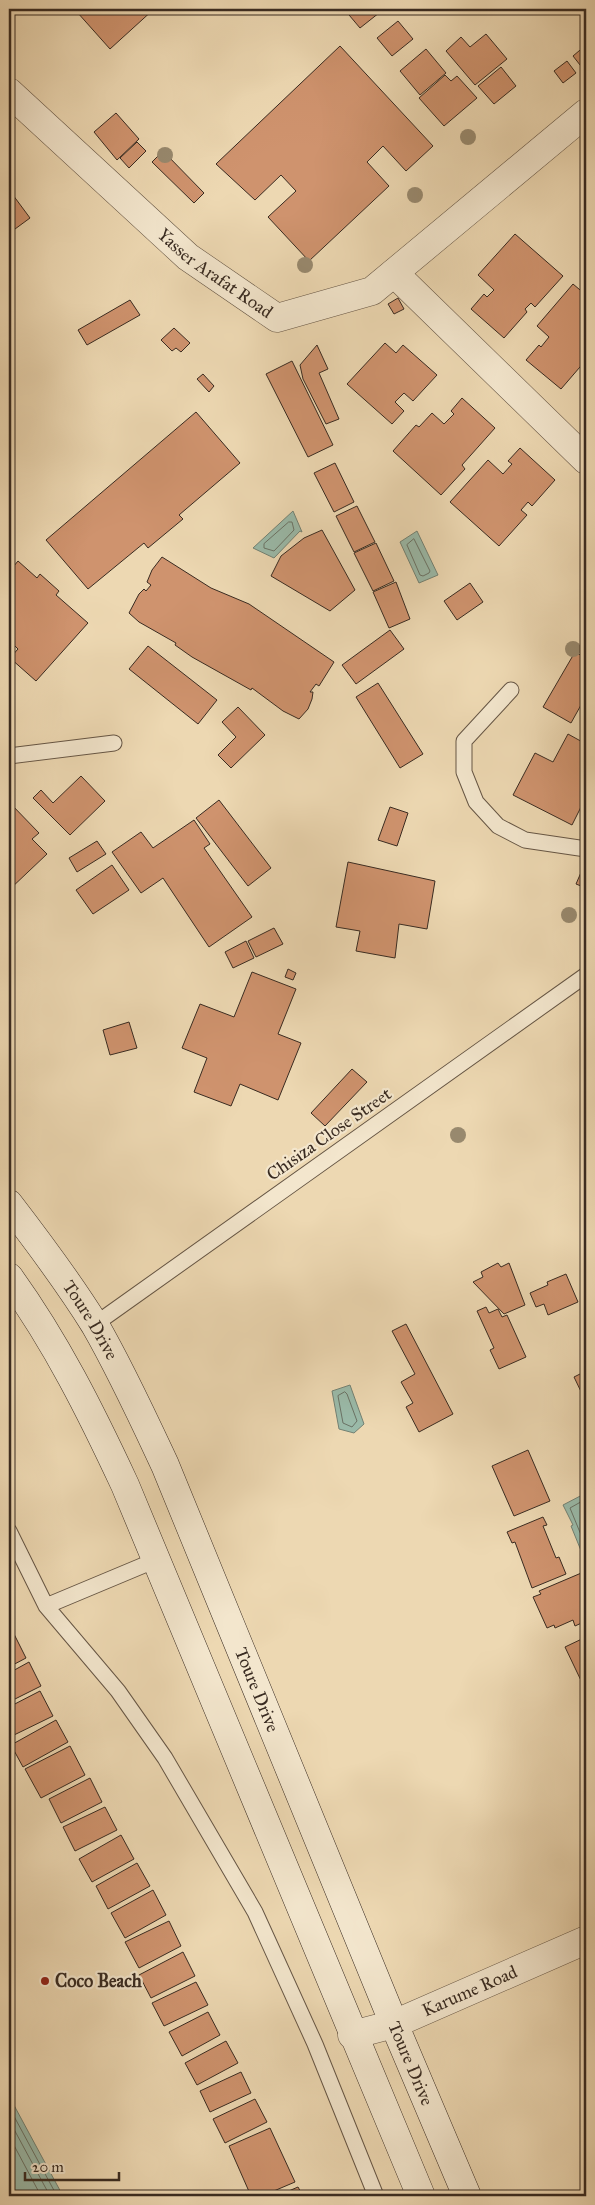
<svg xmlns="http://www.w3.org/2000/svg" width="595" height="2205" font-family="'IM FELL Great Primer',serif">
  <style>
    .water { fill: #9abaa9; stroke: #738173 }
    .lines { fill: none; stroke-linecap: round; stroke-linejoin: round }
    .shore { stroke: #6a7265; stroke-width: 1 }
    .building { fill: #cf936e; stroke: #392b21 }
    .service-casing { stroke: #665645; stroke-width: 17 }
    .minor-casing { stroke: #665645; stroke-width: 29 }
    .tertiary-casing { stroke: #665645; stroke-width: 29 }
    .secondary-casing { stroke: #392b21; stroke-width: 29 }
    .service { stroke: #f3e6cd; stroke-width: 15 }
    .minor { stroke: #f3e6cd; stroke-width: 28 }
    .tertiary { stroke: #f3e6cd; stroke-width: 28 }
    .secondary { stroke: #f3e6cd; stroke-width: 28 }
    .tree { fill: #98896e }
    .poi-dot { fill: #8f2418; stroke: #f3e6cd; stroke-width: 2 }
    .labels { text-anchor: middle; stroke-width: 4.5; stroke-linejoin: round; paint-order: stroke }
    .street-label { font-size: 18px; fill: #392b21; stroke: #f3e6cd }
    .poi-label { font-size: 18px; font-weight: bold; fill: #392b21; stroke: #f3e6cd; text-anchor: start }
  </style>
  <rect width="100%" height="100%" fill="#edd8b2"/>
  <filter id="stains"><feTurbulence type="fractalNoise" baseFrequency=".004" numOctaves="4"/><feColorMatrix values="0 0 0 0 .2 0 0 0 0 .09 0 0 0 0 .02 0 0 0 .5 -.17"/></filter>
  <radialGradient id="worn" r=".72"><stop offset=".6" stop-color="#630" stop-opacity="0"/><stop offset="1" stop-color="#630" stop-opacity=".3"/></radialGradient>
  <!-- water -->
  <path class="water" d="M 293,511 L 302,532 L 300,531 L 274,558 L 253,548 Z
    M 417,531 L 438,575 L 419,583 L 400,542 Z
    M 350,1385 L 364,1424 L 354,1433 L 339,1429 L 332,1391 Z
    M 586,1493 L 586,1551 L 582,1553 L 571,1526 L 573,1525 L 563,1505 Z
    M 9,2096 L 63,2196 L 9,2196 Z"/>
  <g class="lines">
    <!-- shore -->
    <path class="shore" d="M 289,522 L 292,522 L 294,530 L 274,551 L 264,548 L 264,544 Z
      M 414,539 L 430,571 L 429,573 L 423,576 L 420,575 L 407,545 Z
      M 345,1392 L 347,1394 L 357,1421 L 352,1427 L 343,1423 L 338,1396 Z
      M 586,1499 L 570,1508 L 586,1547
      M 9,2107 L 57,2196
      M 9,2120 L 50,2196
      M 9,2136 L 41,2196"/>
  </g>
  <!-- building -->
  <path class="building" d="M 80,9 L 154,9 L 110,49 L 77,12 Z
    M 344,9 L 384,9 L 360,28 Z
    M 398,21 L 413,39 L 392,56 L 377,38 Z
    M 486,34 L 507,59 L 475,85 L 446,51 L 461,37 L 470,47 Z
    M 586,45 L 586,68 L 584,70 L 573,56 Z
    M 340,46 L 433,146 L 406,171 L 383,146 L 367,162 L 389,186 L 309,261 L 268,217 L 296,191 L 281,175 L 255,200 L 216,164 Z
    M 426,49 L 446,73 L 420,95 L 400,71 Z
    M 567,61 L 576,73 L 563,83 L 554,71 Z
    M 501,67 L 516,86 L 494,104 L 478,86 Z
    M 445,75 L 451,81 L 457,76 L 477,98 L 444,126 L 419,98 Z
    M 116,113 L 139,139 L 117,160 L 94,132 Z
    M 137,142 L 146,151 L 129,168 L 120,158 Z
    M 163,151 L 204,193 L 194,203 L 152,162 Z
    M 10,191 L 30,218 L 15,229 L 9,222 Z
    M 515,234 L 563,276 L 535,307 L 531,303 L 525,309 L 527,312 L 504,338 L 471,309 L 484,294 L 487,297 L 494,290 L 478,275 Z
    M 573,284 L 586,295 L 586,360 L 561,389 L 526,360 L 539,345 L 541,347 L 549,337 L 537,326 Z
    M 398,298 L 404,309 L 394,314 L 388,304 Z
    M 130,300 L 140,315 L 87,345 L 78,330 Z
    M 174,328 L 190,343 L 181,352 L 176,348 L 172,351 L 161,340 Z
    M 385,343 L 396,353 L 403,345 L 437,375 L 413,401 L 404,393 L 395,402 L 404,411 L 392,424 L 347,384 Z
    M 317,345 L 328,369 L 319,373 L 339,419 L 326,424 L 303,379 L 300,365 Z
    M 292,361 L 333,445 L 308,457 L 266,374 Z
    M 203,374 L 214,386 L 209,392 L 197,379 Z
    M 462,398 L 495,428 L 462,465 L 465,469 L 441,495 L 393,451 L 416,425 L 419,427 L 432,413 L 444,424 L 454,414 L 451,411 Z
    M 196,412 L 240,463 L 179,515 L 183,519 L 148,548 L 144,543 L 88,589 L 46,540 Z
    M 520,448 L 555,480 L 532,506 L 528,502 L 521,510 L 527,515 L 499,546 L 450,502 L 488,460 L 503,474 L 512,464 L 508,461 Z
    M 335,463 L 354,502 L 334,512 L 314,473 Z
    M 357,506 L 375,542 L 354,552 L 336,516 Z
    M 322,530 L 355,590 L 330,611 L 271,576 L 281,556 L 304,538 Z
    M 376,543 L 394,581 L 373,591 L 354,553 Z
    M 162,557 L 211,588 L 249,604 L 334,662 L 319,686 L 316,684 L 310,692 L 313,692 L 312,699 L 308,709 L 299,719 L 283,711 L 252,688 L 251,690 L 192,657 L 175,645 L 176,643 L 139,622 L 129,613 L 139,594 L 144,589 L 146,591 L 151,585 L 147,582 L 152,570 Z
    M 18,561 L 37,578 L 40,574 L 59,591 L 56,595 L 88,623 L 36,681 L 10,658 L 18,649 L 9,640 L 9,572 Z
    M 396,582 L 410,619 L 389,628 L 373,592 Z
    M 470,583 L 483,602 L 457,620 L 444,601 Z
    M 390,630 L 404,649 L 356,684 L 342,665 Z
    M 148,646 L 217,700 L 198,724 L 129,669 Z
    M 575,652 L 586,658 L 586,696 L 571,723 L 543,707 Z
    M 378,683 L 423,754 L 400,768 L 356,697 Z
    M 238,707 L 265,735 L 231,768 L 218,755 L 236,737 L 222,722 Z
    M 568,734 L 586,744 L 586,797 L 572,825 L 513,795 L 535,753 L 553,762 Z
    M 81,776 L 105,801 L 70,835 L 33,798 L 41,790 L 53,803 Z
    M 219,800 L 271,868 L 248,886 L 196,818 Z
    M 9,802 L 39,833 L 32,839 L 47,854 L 9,890 Z
    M 390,807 L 408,813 L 397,846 L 378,840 Z
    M 194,820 L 210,844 L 204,848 L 252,917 L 209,947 L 163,878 L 141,893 L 112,852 L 141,832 L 153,848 Z
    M 97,841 L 106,854 L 77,872 L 69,858 Z
    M 586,861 L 586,888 L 576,884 Z
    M 348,862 L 435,881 L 427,929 L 399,924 L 395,958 L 356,951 L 360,931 L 336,927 Z
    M 112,865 L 129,890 L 93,914 L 76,890 Z
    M 274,928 L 283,944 L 256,957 L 248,941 Z
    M 246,941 L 254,958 L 233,968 L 225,952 Z
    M 288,969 L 296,973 L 293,980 L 285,977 Z
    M 252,972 L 296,989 L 278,1034 L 301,1043 L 278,1100 L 240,1084 L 231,1106 L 194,1092 L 207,1058 L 182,1048 L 200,1004 L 234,1017 Z
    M 129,1022 L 137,1048 L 110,1055 L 103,1030 Z
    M 352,1069 L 367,1082 L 325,1126 L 311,1113 Z
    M 498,1263 L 501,1267 L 509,1263 L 525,1305 L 504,1314 L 473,1282 L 483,1277 L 481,1272 Z
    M 566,1274 L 578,1302 L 548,1315 L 544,1304 L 536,1307 L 530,1293 L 548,1285 L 547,1282 Z
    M 486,1307 L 489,1313 L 498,1309 L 502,1317 L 507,1315 L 526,1357 L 499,1369 L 490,1350 L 494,1348 L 477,1311 Z
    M 406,1324 L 453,1414 L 419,1432 L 406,1407 L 413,1403 L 401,1382 L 415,1374 L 392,1331 Z
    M 586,1371 L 586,1402 L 574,1377 Z
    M 528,1450 L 550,1501 L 514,1516 L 492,1466 Z
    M 543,1517 L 547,1525 L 543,1526 L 556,1558 L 559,1557 L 566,1574 L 532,1588 L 515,1542 L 512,1543 L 507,1532 Z
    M 586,1571 L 586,1621 L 575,1626 L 573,1620 L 555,1628 L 554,1625 L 547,1628 L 533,1597 L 541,1594 L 539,1591 Z
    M 13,1632 L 26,1658 L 9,1667 L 9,1634 Z
    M 586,1637 L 586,1691 L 565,1647 Z
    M 29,1662 L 41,1686 L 9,1702 L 9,1673 Z
    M 40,1691 L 53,1716 L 14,1735 L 9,1726 L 9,1707 Z
    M 56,1720 L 68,1742 L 23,1767 L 11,1745 Z
    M 70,1746 L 85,1775 L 41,1798 L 25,1769 Z
    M 90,1778 L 102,1802 L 61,1823 L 49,1799 Z
    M 105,1807 L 117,1830 L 75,1851 L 63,1827 Z
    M 121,1835 L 134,1859 L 92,1882 L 79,1859 Z
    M 137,1863 L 150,1886 L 108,1909 L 96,1886 Z
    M 153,1890 L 166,1915 L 125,1938 L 111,1913 Z
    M 169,1921 L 181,1946 L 139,1968 L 125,1942 Z
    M 183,1952 L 195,1976 L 151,1998 L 139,1975 Z
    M 196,1982 L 208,2005 L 164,2026 L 152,2003 Z
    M 208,2012 L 220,2035 L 182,2056 L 169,2032 Z
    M 226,2041 L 238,2063 L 197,2085 L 185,2063 Z
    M 241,2072 L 251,2093 L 210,2112 L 200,2091 Z
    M 255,2099 L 267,2122 L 225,2143 L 213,2119 Z
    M 270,2128 L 295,2182 L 262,2196 L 251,2196 L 229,2146 Z
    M 298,2187 L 303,2196 L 277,2196 Z"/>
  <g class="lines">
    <!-- service casing -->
    <g class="service-casing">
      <path id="service" d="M 511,690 L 464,741 L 464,772 L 476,802 L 498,826 L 525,840 L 586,849
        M 9,756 L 114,743
        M 94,1325 L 586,975
        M 9,1531 L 46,1606 L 118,1691 L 165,1758 L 255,1912 L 315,2044 L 376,2196
        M 46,1606 L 156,1560"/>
    </g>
    <!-- minor casing -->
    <g class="minor-casing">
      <g id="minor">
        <path id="s1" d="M 9,92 L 188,257 L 277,318 L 372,291 L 586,113"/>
        <path d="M 394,273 L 586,460"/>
      </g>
    </g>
    <!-- tertiary casing -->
    <g class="tertiary-casing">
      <g id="tertiary">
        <path id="s2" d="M 352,2035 L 394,2024 L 586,1940"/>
      </g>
    </g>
    <!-- secondary casing -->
    <g class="secondary-casing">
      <g id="secondary">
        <path id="s3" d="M 9,1204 C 39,1243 69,1283 95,1325 C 121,1370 143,1418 165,1465 L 394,2024 L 467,2196"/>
        <path d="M 9,1277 C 56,1342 91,1412 125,1485 L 421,2196"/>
      </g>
    </g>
    <!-- service -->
    <use href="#service" class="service"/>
    <!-- minor -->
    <use href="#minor" class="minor"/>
    <!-- tertiary -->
    <use href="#tertiary" class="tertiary"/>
    <!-- secondary -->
    <use href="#secondary" class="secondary"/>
  </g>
  <!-- trees -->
  <g class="tree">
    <circle cx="468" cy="137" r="8"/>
    <circle cx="165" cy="155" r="8"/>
    <circle cx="415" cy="195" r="8"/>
    <circle cx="305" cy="265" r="8"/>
    <circle cx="573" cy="649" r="8"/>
    <circle cx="569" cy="915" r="8"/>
    <circle cx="458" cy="1135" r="8"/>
  </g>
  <!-- markers -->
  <circle class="poi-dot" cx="45" cy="1981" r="5"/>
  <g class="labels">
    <!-- street labels -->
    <g class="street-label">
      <text dy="6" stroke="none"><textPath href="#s1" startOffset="275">Yasser Arafat Road</textPath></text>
      <text transform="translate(329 1134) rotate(-35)" y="6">Chisiza Close Street</text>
      <text dy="6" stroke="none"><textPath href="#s3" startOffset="142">Toure Drive</textPath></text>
      <text dy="6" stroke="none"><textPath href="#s3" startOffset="548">Toure Drive</textPath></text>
      <text dy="6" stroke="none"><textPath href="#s2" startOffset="126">Karume Road</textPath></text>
      <text dy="6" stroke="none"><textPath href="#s3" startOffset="952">Toure Drive</textPath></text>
    </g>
    <!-- poi labels -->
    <g class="poi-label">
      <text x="55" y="1987">Coco Beach</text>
    </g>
  </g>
  <!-- margin -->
  <rect width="595" height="2205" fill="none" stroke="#edd8b2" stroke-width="30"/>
  <rect x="10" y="10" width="575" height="2185" fill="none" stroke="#392b21" stroke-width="2.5"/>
  <rect x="15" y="15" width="565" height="2175" fill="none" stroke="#392b21"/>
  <!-- scale -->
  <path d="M25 2172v8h94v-8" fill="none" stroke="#392b21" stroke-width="2.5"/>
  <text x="32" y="2172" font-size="15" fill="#392b21" stroke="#f3e6cd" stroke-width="4" paint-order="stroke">20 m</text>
  <rect width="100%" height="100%" filter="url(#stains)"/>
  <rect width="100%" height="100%" fill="url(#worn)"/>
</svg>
